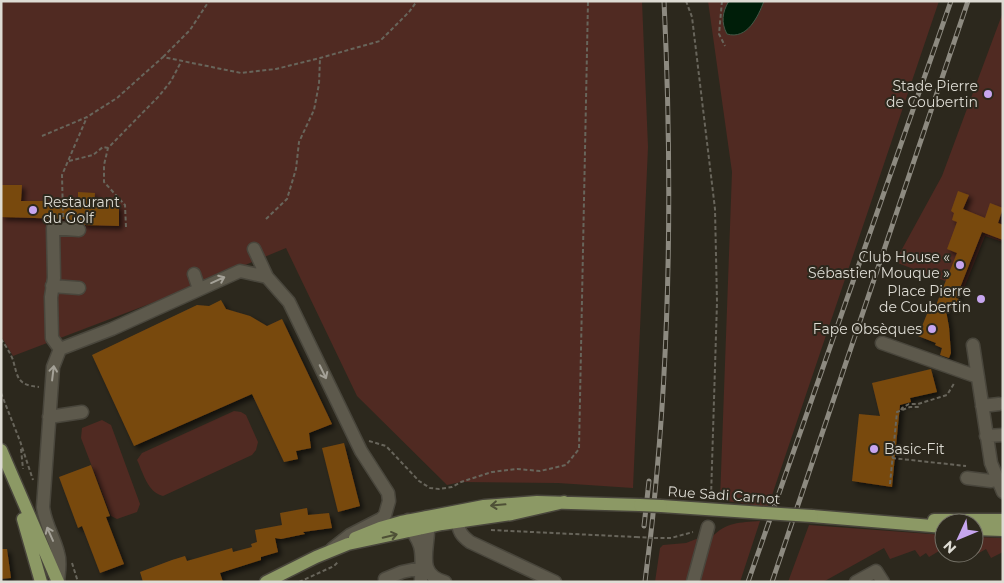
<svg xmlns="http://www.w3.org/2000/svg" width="1004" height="583" font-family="Montserrat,sans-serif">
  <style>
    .green { fill: #502a22 }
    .water { fill: #001e09; stroke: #435746 }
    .building { fill: #784811; filter: url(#shadow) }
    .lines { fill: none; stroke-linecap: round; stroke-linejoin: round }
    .minor-casing { stroke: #49463c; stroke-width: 15 }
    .major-casing { stroke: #49463c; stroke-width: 15 }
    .path { stroke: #68655b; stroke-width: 2; stroke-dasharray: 4 2.5; stroke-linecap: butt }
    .minor { stroke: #5d594c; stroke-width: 12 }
    .major { stroke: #8c9965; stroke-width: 12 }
    .rail-casing { stroke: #8d8a80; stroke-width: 5 }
    .rail { stroke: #2c281d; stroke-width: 3; stroke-dasharray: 9; stroke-linecap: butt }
    .major-bridge-casing { stroke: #49463c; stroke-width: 15; stroke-linecap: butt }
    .path-bridge { stroke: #68655b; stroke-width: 2; stroke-dasharray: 4 2.5; stroke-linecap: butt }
    .major-bridge { stroke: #8c9965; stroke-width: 12 }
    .oneway { stroke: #a4a197 }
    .oneway2 { stroke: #4e5036 }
    .poi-dot { fill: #c7a6ef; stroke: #2c281d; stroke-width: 2 }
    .labels { text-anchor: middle; stroke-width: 4; stroke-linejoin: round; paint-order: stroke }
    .poi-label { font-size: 14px; fill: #dedcd4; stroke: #2c281d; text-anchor: end }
    .street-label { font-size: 14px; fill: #dedcd4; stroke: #2c281d }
  </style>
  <defs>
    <filter id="shadow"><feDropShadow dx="3.5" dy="3.5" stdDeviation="2.5" flood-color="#0009"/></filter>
  </defs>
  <rect width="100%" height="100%" fill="#2c281d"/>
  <!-- green -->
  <path class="green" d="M 1,1 L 642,1 L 648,147 L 633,488 L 558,483 L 461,482 L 447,485 L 357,396 L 286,248 L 173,295 L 13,356 L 1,336 Z
    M 708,1 L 939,1 L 768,507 L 720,500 L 732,172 Z
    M 1003,12 L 1003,242 L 985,236 L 964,288 L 895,262 L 942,176 Z
    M 234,411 L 241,412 L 246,415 L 258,442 L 256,450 L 252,455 L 163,496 C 147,492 143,472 137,460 L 142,453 Z
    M 102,420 L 111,425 L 140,504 L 137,512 L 117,519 L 111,516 L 81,438 L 82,428 Z
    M 760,521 L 740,582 L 699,582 L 711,538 C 727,521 739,523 760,521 Z
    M 809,525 L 944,535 L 944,548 L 929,557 L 926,553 L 920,557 L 915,550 L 890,559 L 884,548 L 823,582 L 788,582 Z
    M 704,536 L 689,582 L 655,582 L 660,548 L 663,545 L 686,543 Z
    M 974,537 L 1003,538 L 1003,552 L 991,558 L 986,549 L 963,562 L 957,553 L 974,553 Z"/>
  <!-- water -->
  <path class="water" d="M 729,1 L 764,1 C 758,17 747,40 727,34 C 721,23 722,12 729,1 Z"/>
  <!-- building -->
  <path class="building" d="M 1,185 L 22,185 L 21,201 L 57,201 L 57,207 L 78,208 L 78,192 L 95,193 L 94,205 L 119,205 L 119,226 L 85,225 L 80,222 L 67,221 L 68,219 L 1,217 Z
    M 958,191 L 969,195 L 963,209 L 985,218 L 990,203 L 1003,208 L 998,223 L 1003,225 L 1003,240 L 982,232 L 956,298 L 959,299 L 955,309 L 945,305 L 949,327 L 951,353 L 949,358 L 940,355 L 942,348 L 935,345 L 936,343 L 918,336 L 929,309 L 934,310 L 957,253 L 947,249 L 957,222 L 952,220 L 954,213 L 951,211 Z
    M 221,300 L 226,309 L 250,316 L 267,326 L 282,319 L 332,424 L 309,433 L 311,448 L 296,451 L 298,459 L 284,462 L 252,394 L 134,446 L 92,355 L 197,305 L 209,306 Z
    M 931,369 L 937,392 L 910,398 L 911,402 L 900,405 L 892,487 L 852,481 L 859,414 L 880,416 L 872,383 Z
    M 344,443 L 360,506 L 338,512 L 322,448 Z
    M 91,465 L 110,516 L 106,517 L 124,564 L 100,573 L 82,526 L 78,528 L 59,477 Z
    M 307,508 L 308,515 L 329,513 L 332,528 L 303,532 L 305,534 L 281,539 L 275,538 L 278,552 L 261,557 L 261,560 L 220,573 L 223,582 L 143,582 L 140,572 L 172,560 L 185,556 L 187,561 L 232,548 L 233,552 L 252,547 L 251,544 L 257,542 L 255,530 L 282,525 L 280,513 Z
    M 1,549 L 7,549 L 11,578 L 1,579 Z"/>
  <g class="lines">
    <!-- minor casing -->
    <g class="minor-casing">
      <path id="minor" d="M 254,249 L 267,277
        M 194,274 L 199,289
        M 52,286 L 79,288
        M 882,343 L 978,377
        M 973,345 L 991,463 L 1003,492
        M 60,349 L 52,338 L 51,297 L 54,278 L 53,228 L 79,230
        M 982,406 L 999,404
        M 49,417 L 82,412
        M 986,436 L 1003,435
        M 967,478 L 991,481 L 997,479
        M 426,517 C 427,522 428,527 428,532 C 427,553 418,575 445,582
        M 408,520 C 411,532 417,536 420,546 C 423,556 421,570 421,582
        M 458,521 C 458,531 462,536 470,542 L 555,582
        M 385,579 L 402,572 L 421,568
        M 58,581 C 59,571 61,562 58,553 C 54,537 45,524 43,507 L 53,367 L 60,349 L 112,329 L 240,271 L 267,277 L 289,302 L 361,451 L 388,493 L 389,501 L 385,515 L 381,519 L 350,535 L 332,549
        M 693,582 L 708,527
        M 856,582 L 876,571 L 883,582"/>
    </g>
    <!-- major casing -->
    <g class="major-casing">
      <path id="major" d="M 1,450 L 58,582
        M 661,506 L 765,513
        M 812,516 L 944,527
        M 23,519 L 41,582
        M 934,520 L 1003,520
        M 974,529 L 1003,530
        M 355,538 L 380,528 L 401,522 L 484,506 L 537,502 L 640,505
        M 266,582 L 316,557 L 348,544 L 442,524 L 512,514 L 564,502"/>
    </g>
    <!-- path -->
    <path class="path" d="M 686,1 L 692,17 L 715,209 L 717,302 L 711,497
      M 722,1 L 719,34 L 725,46
      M 163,57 L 190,30 L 209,1
      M 42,136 L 87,117 L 117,98 L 163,57 L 241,73 L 276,69 L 320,58 L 380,41 L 409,12 L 417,1
      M 69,161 L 93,155 L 103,147 L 108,148
      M 63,217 L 62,175 L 87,117
      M 266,219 L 287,199 L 296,169 L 299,142 L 314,110 L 319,84 L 320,58
      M 126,227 L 125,205 L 104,182 L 104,165 L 108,148 L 159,96 L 171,81 L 182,60
      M 1,339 C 5,345 10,352 13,360 C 18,378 17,385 39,387
      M 1,393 L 20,441 L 33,480
      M 901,410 L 902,408 L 909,404 L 918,404 L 947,395 L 955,382
      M 369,441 L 386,446 L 419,481 L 430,488 L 439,489 L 452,487 L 461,482 L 492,472 L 517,469 L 540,471 L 566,465 L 579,449 L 588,1
      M 21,449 L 23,469
      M 892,458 L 966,466
      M 890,484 L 897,412 L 910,407 L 918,407 L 918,404
      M 491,530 L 636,537
      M 654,538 L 671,538 L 693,532
      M 72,563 L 78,582
      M 299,582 L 334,566 L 339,561"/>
    <!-- minor -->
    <use href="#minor" class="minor"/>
    <!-- major -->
    <use href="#major" class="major"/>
    <!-- rail casing -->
    <g class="rail-casing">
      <path id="rail" d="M 644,526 L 649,481
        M 645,582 C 648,555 652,529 654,503 C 671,336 672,168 664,1
        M 748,582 L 951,1
        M 772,582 L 968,1"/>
    </g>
    <!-- rail -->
    <use href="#rail" class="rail"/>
    <!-- major-bridge casing -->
    <g class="major-bridge-casing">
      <path id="major-bridge" d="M 640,505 L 661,506
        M 765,513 L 812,516"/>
    </g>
    <!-- path-bridge -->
    <path class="path-bridge" d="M 636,537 L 654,538"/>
    <!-- major-bridge -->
    <use href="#major-bridge" class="major-bridge"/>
  </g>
  <!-- one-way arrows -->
  <defs><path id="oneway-shaft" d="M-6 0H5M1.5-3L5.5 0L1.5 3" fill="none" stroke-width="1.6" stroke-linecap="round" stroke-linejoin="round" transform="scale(1.25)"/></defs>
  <g class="oneway">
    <use href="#oneway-shaft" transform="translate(218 280) rotate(-24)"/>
    <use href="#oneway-shaft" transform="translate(323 372) rotate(64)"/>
    <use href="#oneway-shaft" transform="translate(53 373) rotate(-83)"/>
    <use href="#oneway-shaft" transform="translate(50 534) rotate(-114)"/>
  </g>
  <g class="oneway2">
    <use href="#oneway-shaft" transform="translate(498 505) rotate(175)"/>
    <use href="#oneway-shaft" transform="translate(390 536) rotate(-13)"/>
  </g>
  <!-- markers -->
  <g class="poi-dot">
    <circle cx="988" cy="94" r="5"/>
    <circle cx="33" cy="210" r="5"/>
    <circle cx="960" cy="265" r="5"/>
    <circle cx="981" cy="299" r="5"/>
    <circle cx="932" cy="329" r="5"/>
    <circle cx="874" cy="449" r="5"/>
  </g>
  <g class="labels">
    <!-- poi labels -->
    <g class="poi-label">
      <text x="978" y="91">Stade Pierre<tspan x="978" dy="16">de Coubertin</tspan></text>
      <text x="43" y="207" text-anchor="start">Restaurant<tspan x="43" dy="16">du Golf</tspan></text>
      <text x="950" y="262">Club House «<tspan x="950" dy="16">Sébastien Mouque »</tspan></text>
      <text x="971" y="296">Place Pierre<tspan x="971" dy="16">de Coubertin</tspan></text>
      <text x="922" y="334">Fape Obsèques</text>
      <text x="884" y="454" text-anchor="start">Basic-Fit</text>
    </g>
    <!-- street labels -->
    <g class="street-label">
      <text transform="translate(724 495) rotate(4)" y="5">Rue Sadi Carnot</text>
    </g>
  </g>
  <!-- border -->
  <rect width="1004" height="583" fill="none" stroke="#dedcd4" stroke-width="5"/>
  <!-- north arrow -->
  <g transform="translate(959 538) rotate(226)"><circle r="24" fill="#2c281d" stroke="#737066"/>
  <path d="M0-4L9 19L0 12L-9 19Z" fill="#c7a6ef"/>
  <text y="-8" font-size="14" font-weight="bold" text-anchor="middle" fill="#dedcd4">N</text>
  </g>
</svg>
